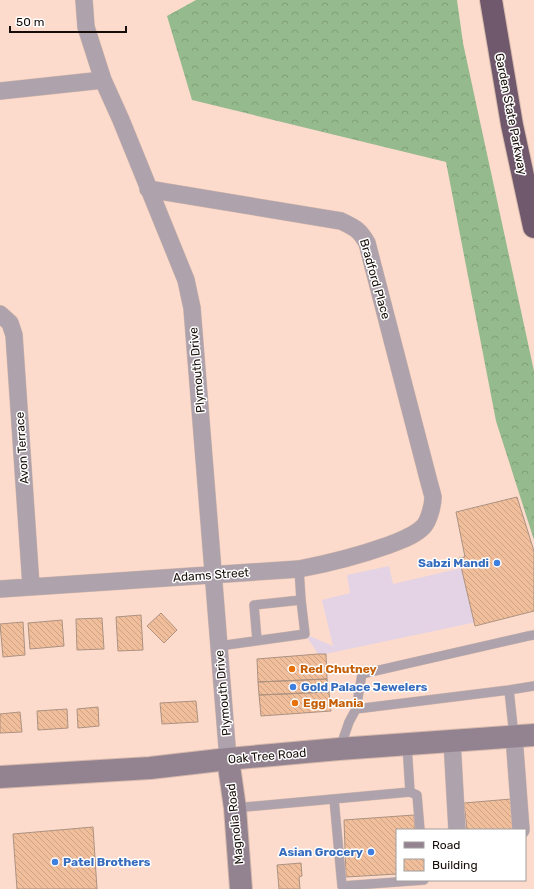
<svg xmlns="http://www.w3.org/2000/svg" width="534" height="889" font-family="Rubik,sans-serif">
  <style>
    .commercial { fill: #e4d3e5 }
    .forest { fill: url(#forest-crowns) }
    .building { fill: url(#building-back-hatch); stroke: #ad9280 }
    .lines { fill: none; stroke-linecap: round; stroke-linejoin: round }
    .lane-casing { stroke: #d7baad; stroke-width: 10 }
    .street-casing { stroke: #d7baad; stroke-width: 18 }
    .secondary-casing { stroke: #d7baad; stroke-width: 24 }
    .highway-casing { stroke: #d7baad; stroke-width: 24 }
    .lane { stroke: #aea2ac; stroke-width: 9 }
    .street { stroke: #aea2ac; stroke-width: 17 }
    .secondary { stroke: #938391; stroke-width: 22 }
    .highway { stroke: #70596c; stroke-width: 22 }
    .shop-dot { fill: #3f7fe0; stroke: #fff; stroke-width: 1.5 }
    .food-dot { fill: #e8710a; stroke: #fff; stroke-width: 1.5 }
    .labels { text-anchor: middle; stroke-width: 3; stroke-linejoin: round; paint-order: stroke }
    .street-label { font-size: 12px; fill: #170d08; stroke: #fff }
    .shop-label { font-size: 12px; font-weight: bold; fill: #366cbe; stroke: #fff; text-anchor: end }
    .food-label { font-size: 12px; font-weight: bold; fill: #c56008; stroke: #fff; text-anchor: start }
  </style>
  <defs>
    <pattern id="forest-crowns" width="20" height="18" patternUnits="userSpaceOnUse"><rect width="20" height="18" fill="#95ba8e"/><path d="M2 6a3 3 0 1 1 6 0M12 15a3 3 0 1 1 6 0" fill="none" stroke="#809f79"/></pattern>
    <pattern id="building-back-hatch" width="6" height="6" patternUnits="userSpaceOnUse"><rect width="6" height="6" fill="#f1be9c"/><path d="M-1 5l2 2M0 0l6 6M5-1l2 2" fill="none" stroke="#cea285"/></pattern>
  </defs>
  <rect width="100%" height="100%" fill="#fcdbcc"/>
  <!-- commercial -->
  <path class="commercial" d="M 517,497 L 534,551 L 534,610 L 325,654 L 331,711 L 261,716 L 257,659 L 318,654 L 305,634 L 333,646 L 322,600 L 350,593 L 347,575 L 389,566 L 393,584 L 461,568 L 459,558 L 465,556 L 456,512 Z"/>
  <!-- forest -->
  <path class="forest" d="M 196,0 L 457,0 L 463,43 L 534,371 L 534,540 L 496,421 L 446,162 L 192,100 L 167,16 Z"/>
  <!-- building -->
  <path class="building" d="M 517,497 L 534,551 L 534,611 L 475,626 L 459,558 L 465,557 L 456,512 Z
    M 161,613 L 177,630 L 164,643 L 147,626 Z
    M 141,615 L 143,650 L 118,651 L 116,617 Z
    M 102,618 L 104,649 L 77,650 L 76,619 Z
    M 62,620 L 64,646 L 30,649 L 28,623 Z
    M 23,622 L 25,655 L 3,657 L 0,624 Z
    M 318,654 L 326,654 L 327,679 L 258,682 L 257,659 Z
    M 327,679 L 329,692 L 259,695 L 258,682 Z
    M 329,692 L 331,711 L 261,716 L 259,695 Z
    M 196,701 L 198,722 L 162,724 L 160,703 Z
    M 98,707 L 99,726 L 78,728 L 77,709 Z
    M 67,709 L 68,728 L 38,730 L 37,711 Z
    M 20,712 L 22,732 L 0,733 L 0,714 Z
    M 511,799 L 513,830 L 467,830 L 464,803 Z
    M 414,815 L 415,830 L 397,830 L 397,874 L 346,877 L 344,820 Z
    M 93,827 L 97,889 L 17,889 L 13,834 Z
    M 301,863 L 302,876 L 299,877 L 300,889 L 279,889 L 277,865 Z"/>
  <g class="lines">
    <!-- lane casing -->
    <g class="lane-casing">
      <path id="lane" d="M 299,569 L 301,600
        M 219,646 L 305,634 L 301,600 L 254,605 L 257,640
        M 509,690 L 514,736
        M 356,709 L 509,690 L 534,686
        M 407,745 L 410,792 L 417,795 L 420,830
        M 340,748 L 349,722 L 356,709 L 362,674 L 528,636 L 534,635
        M 334,799 L 342,886 L 424,880
        M 235,808 L 410,792"/>
    </g>
    <!-- street casing -->
    <g class="street-casing">
      <path id="street" d="M 84,0 L 86,27 L 103,80 L 121,120 L 186,280 L 192,308 L 228,759
        M 0,91 L 103,80
        M 0,314 L 10,323 L 14,335 L 31,586
        M 0,589 L 299,569 C 331,563 358,556 389,545 C 401,540 415,536 424,526 C 429,520 433,505 433,497 C 432,492 430,486 429,482 L 367,243 C 359,229 355,228 341,221 L 148,189
        M 514,736 L 521,830
        M 452,741 L 457,830"/>
    </g>
    <!-- secondary casing -->
    <g class="secondary-casing">
      <path id="secondary" d="M 228,759 L 235,808 L 241,889
        M 0,777 L 150,768 L 228,759 L 339,749 L 534,735"/>
    </g>
    <!-- highway casing -->
    <g class="highway-casing">
      <path id="highway" d="M 491,0 L 512,125 L 534,227"/>
    </g>
    <!-- lane -->
    <use href="#lane" class="lane"/>
    <!-- street -->
    <use href="#street" class="street"/>
    <!-- secondary -->
    <use href="#secondary" class="secondary"/>
    <!-- highway -->
    <use href="#highway" class="highway"/>
  </g>
  <!-- markers -->
  <g class="shop-dot">
    <circle cx="497" cy="563" r="4"/>
    <circle cx="293" cy="687" r="4"/>
    <circle cx="371" cy="852" r="4"/>
    <circle cx="55" cy="862" r="4"/>
  </g>
  <g class="food-dot">
    <circle cx="292" cy="669" r="4"/>
    <circle cx="295" cy="703" r="4"/>
  </g>
  <g class="labels">
    <!-- street labels -->
    <g class="street-label">
      <text transform="translate(511 114) rotate(79)" y="4">Garden State Parkway</text>
      <text transform="translate(375 279) rotate(74)" y="4">Bradford Place</text>
      <text transform="translate(197 370) rotate(-95)" y="4">Plymouth Drive</text>
      <text transform="translate(22 448) rotate(-94)" y="4">Avon Terrace</text>
      <text transform="translate(211 575) rotate(-4)" y="4">Adams Street</text>
      <text transform="translate(223 693) rotate(-95)" y="4">Plymouth Drive</text>
      <text transform="translate(267 756) rotate(-5)" y="4">Oak Tree Road</text>
      <text transform="translate(235 824) rotate(-96)" y="4">Magnolia Road</text>
    </g>
    <!-- shop labels -->
    <g class="shop-label">
      <text x="489" y="567">Sabzi Mandi</text>
      <text x="301" y="691" text-anchor="start">Gold Palace Jewelers</text>
      <text x="363" y="856">Asian Grocery</text>
      <text x="63" y="866" text-anchor="start">Patel Brothers</text>
    </g>
    <!-- food labels -->
    <g class="food-label">
      <text x="300" y="673">Red Chutney</text>
      <text x="303" y="707">Egg Mania</text>
    </g>
  </g>
  <!-- legend -->
  <rect x="396" y="829" width="130" height="52" fill="#ffffff" stroke="#a29e9c"/>
  <rect x="404" y="842" width="20" height="6" fill="#938391" stroke="#a29e9c"/>
  <text x="432" y="849" font-size="12" fill="#170d08">Road</text>
  <rect x="404" y="859" width="20" height="12" fill="url(#building-back-hatch)" stroke="#a29e9c"/>
  <text x="432" y="869" font-size="12" fill="#170d08">Building</text>
  <!-- scale -->
  <path d="M10 26v6h116v-6" fill="none" stroke="#170d08" stroke-width="2"/>
  <text x="16" y="26" font-size="12" fill="#170d08" stroke="#ffffff" stroke-width="3" paint-order="stroke">50 m</text>
</svg>
